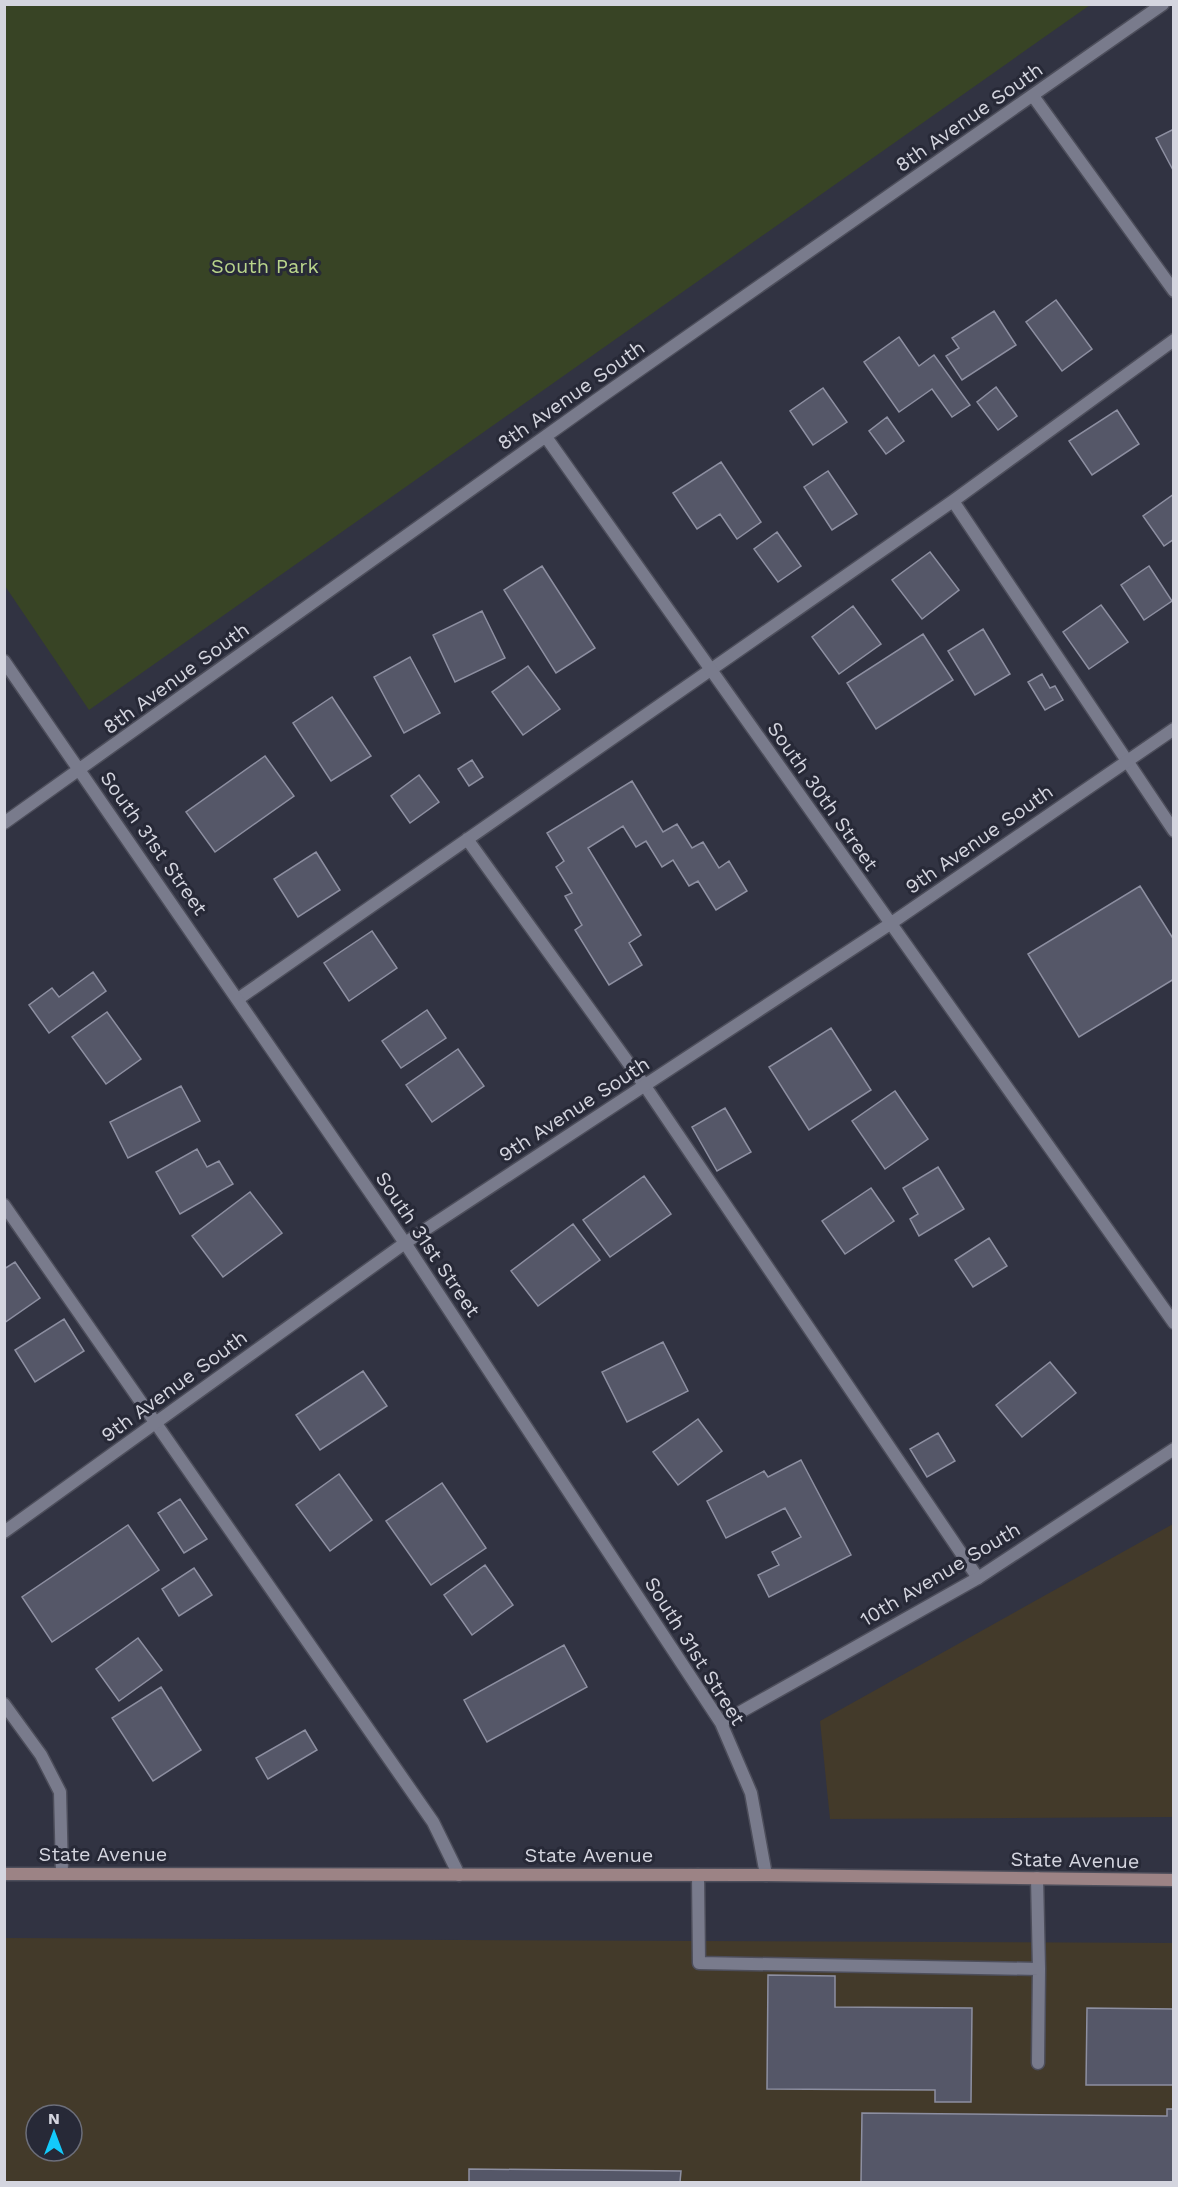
<svg xmlns="http://www.w3.org/2000/svg" width="1178" height="2187" viewBox="0 0 1178 2187" font-family="'Work Sans',sans-serif">
  <rect width="100%" height="100%" fill="#313342"/>
  <path fill="#433a2a" fill-rule="evenodd" d="M1173 1524V1817L830 1819 820 1721Z
    M4 1938 1173 1943V2182H5ZM36 2115H72V2151H36Z"/>
  <path fill="#384425" d="M4 5 5 4 1090 5 89 710 5 586Z"/>
  <path fill="#555768" stroke="#8d8fa1" stroke-width="1.5" d="M1174 129V172L1156 138Z
    M1056 300 1092 349 1062 371 1026 322Z
    M994 311 1016 345 962 380 946 356 959 348 952 338Z
    M899 337 919 366 934 355 970 405 952 417 932 389 899 412 864 362Z
    M996 387 1017 416 998 430 977 402Z
    M823 388 847 422 813 445 790 411Z
    M1117 410 1139 444 1092 475 1069 441Z
    M887 417 904 441 886 454 869 431Z
    M721 462 761 522 737 539 720 514 697 529 673 493Z
    M828 471 857 514 832 530 804 487Z
    M1174 494V539L1164 546 1143 516Z
    M777 532 801 566 778 582 754 549Z
    M930 552 959 590 922 619 892 580Z
    M542 566 595 648 556 673 504 590Z
    M1149 566 1172 601 1144 620 1121 585Z
    M1101 605 1128 642 1089 669 1063 632Z
    M853 606 881 644 839 674 812 637Z
    M482 611 505 658 455 682 433 635Z
    M983 629 1010 674 975 695 948 651Z
    M923 634 953 680 876 729 847 683Z
    M410 657 440 713 404 733 374 677Z
    M528 666 560 709 523 735 492 692Z
    M1042 674 1050 688 1055 686 1063 700 1045 710 1028 682Z
    M332 697 371 756 331 781 293 723Z
    M265 756 294 796 215 852 186 812Z
    M472 760 483 777 469 786 458 769Z
    M419 775 439 802 410 823 391 796Z
    M632 781 663 832 677 824 692 848 703 842 719 868 729 861 747 891 716 910 698 881 689 886 673 860 662 867 646 841 636 847 623 826 588 848 641 935 629 943 642 965 609 985 575 930 582 925 565 896 572 893 556 867 564 861 547 833Z
    M316 852 340 890 298 917 274 879Z
    M1140 886 1174 940V979L1079 1037 1028 954Z
    M372 931 397 968 349 1001 324 963Z
    M93 972 106 991 49 1033 29 1005 52 988 59 997Z
    M427 1010 446 1038 401 1068 382 1041Z
    M107 1012 141 1059 106 1084 72 1037Z
    M831 1028 871 1090 809 1130 769 1067Z
    M458 1049 484 1086 432 1122 406 1085Z
    M181 1086 200 1121 128 1158 110 1122Z
    M895 1091 928 1139 885 1169 852 1121Z
    M725 1108 751 1152 717 1171 692 1127Z
    M197 1149 207 1167 219 1161 233 1184 180 1214 156 1172Z
    M938 1167 964 1209 919 1236 910 1219 918 1214 903 1188Z
    M644 1176 671 1214 610 1257 583 1220Z
    M871 1188 894 1221 845 1254 822 1221Z
    M250 1192 282 1233 223 1277 192 1236Z
    M573 1224 600 1260 538 1306 511 1271Z
    M989 1238 1007 1266 973 1287 955 1260Z
    M15 1262 40 1298 4 1323V1269Z
    M64 1319 84 1351 35 1382 15 1350Z
    M663 1342 688 1391 627 1422 602 1372Z
    M1050 1362 1076 1393 1022 1437 996 1405Z
    M363 1371 387 1406 320 1450 296 1415Z
    M698 1419 722 1451 678 1485 653 1452Z
    M938 1433 955 1461 927 1477 910 1449Z
    M801 1460 851 1555 769 1597 758 1575 779 1565 772 1552 801 1537 785 1508 726 1538 707 1501 764 1471 768 1477Z
    M339 1474 372 1520 330 1551 296 1505Z
    M442 1483 486 1548 431 1585 386 1521Z
    M180 1499 207 1539 184 1553 158 1513Z
    M128 1525 159 1570 52 1642 22 1597Z
    M485 1565 513 1605 472 1635 444 1595Z
    M194 1568 212 1595 179 1616 162 1589Z
    M138 1638 162 1670 119 1701 96 1669Z
    M564 1645 587 1687 487 1742 464 1700Z
    M161 1687 201 1750 153 1781 112 1718Z
    M305 1730 317 1750 268 1779 256 1758Z
    M768 1975 835 1976V2007L972 2008 971 2102H935V2090L767 2089Z
    M1087 2008 1174 2009V2085H1086Z
    M1167 2109H1174V2182H861L862 2113 1167 2116Z
    M469 2169 681 2171 680 2182H469Z"/>
  <g fill="none" stroke-linecap="round" stroke-linejoin="round">
    <defs>
      <path id="lane" d="M953 501 1174 831
        M467 839 645 1086 978 1578
        M238 999 953 501 1174 340
        M4 1205 433 1822 459 1875
        M698 1875 699 1963 1039 1969 1037 1878
        M1038 2063 1039 1969"/>
      <path id="street" d="M1033 96 1174 291
        M546 437 1174 1323
        M4 661 405 1243 721 1723 751 1793 766 1875
        M4 823 595 401 1163 4
        M4 1532 405 1243 890 924 1174 729
        M4 1704 41 1755 60 1792 62 1873
        M721 1723 978 1578 1174 1449"/>
      <path id="secondary" d="M4 1874 766 1875 1174 1880"/>
    </defs>
    <use href="#lane" stroke="#4d4e5b" stroke-width="15"/>
    <use href="#street" stroke="#4d4e5b" stroke-width="15"/>
    <use href="#secondary" stroke="#4d4e5b" stroke-width="15"/>
    <use href="#lane" stroke="#797b8c" stroke-width="12"/>
    <use href="#street" stroke="#797b8c" stroke-width="12"/>
    <use href="#secondary" stroke="#9c8385" stroke-width="12"/>
  </g>
  <g text-anchor="middle" stroke-width="6" stroke-linejoin="round" paint-order="stroke">
    <g font-size="20" fill="#d4d5df" stroke="#272937">
      <text transform="translate(969 117) rotate(-35)" y="7">8th Avenue South</text>
      <text transform="translate(571 395) rotate(-35)" y="7">8th Avenue South</text>
      <text transform="translate(176 678) rotate(-36)" y="7">8th Avenue South</text>
      <text transform="translate(823 796) rotate(55)" y="7">South 30th Street</text>
      <text transform="translate(979 839) rotate(-35)" y="7">9th Avenue South</text>
      <text transform="translate(154 843) rotate(55)" y="7">South 31st Street</text>
      <text transform="translate(574 1109) rotate(-33)" y="7">9th Avenue South</text>
      <text transform="translate(428 1244) rotate(56)" y="7">South 31st Street</text>
      <text transform="translate(174 1386) rotate(-36)" y="7">9th Avenue South</text>
      <text transform="translate(940 1574) rotate(-31)" y="7">10th Avenue South</text>
      <text transform="translate(695 1651) rotate(58)" y="7">South 31st Street</text>
      <text x="103" y="1861">State Avenue</text>
      <text x="589" y="1862">State Avenue</text>
      <text transform="translate(1075 1860) rotate(1)" y="7">State Avenue</text>
    </g>
    <g font-size="20" fill="#b9d58b" stroke="#272937">
      <text x="265" y="273">South Park</text>
    </g>
  </g>
  <rect width="1178" height="2187" fill="none" stroke="#d4d5df" stroke-width="12"/>
  <g transform="translate(54 2133)"><circle r="28" fill="#272937" stroke="#6c6e7a" stroke-width="1.5"/>
  <path d="M0-4.5L10 22L0 15L-10 22Z" fill="#13cafb"/>
  <text y="-9" font-size="16" font-weight="bold" text-anchor="middle" fill="#d4d5df">N</text>
  </g>
</svg>
